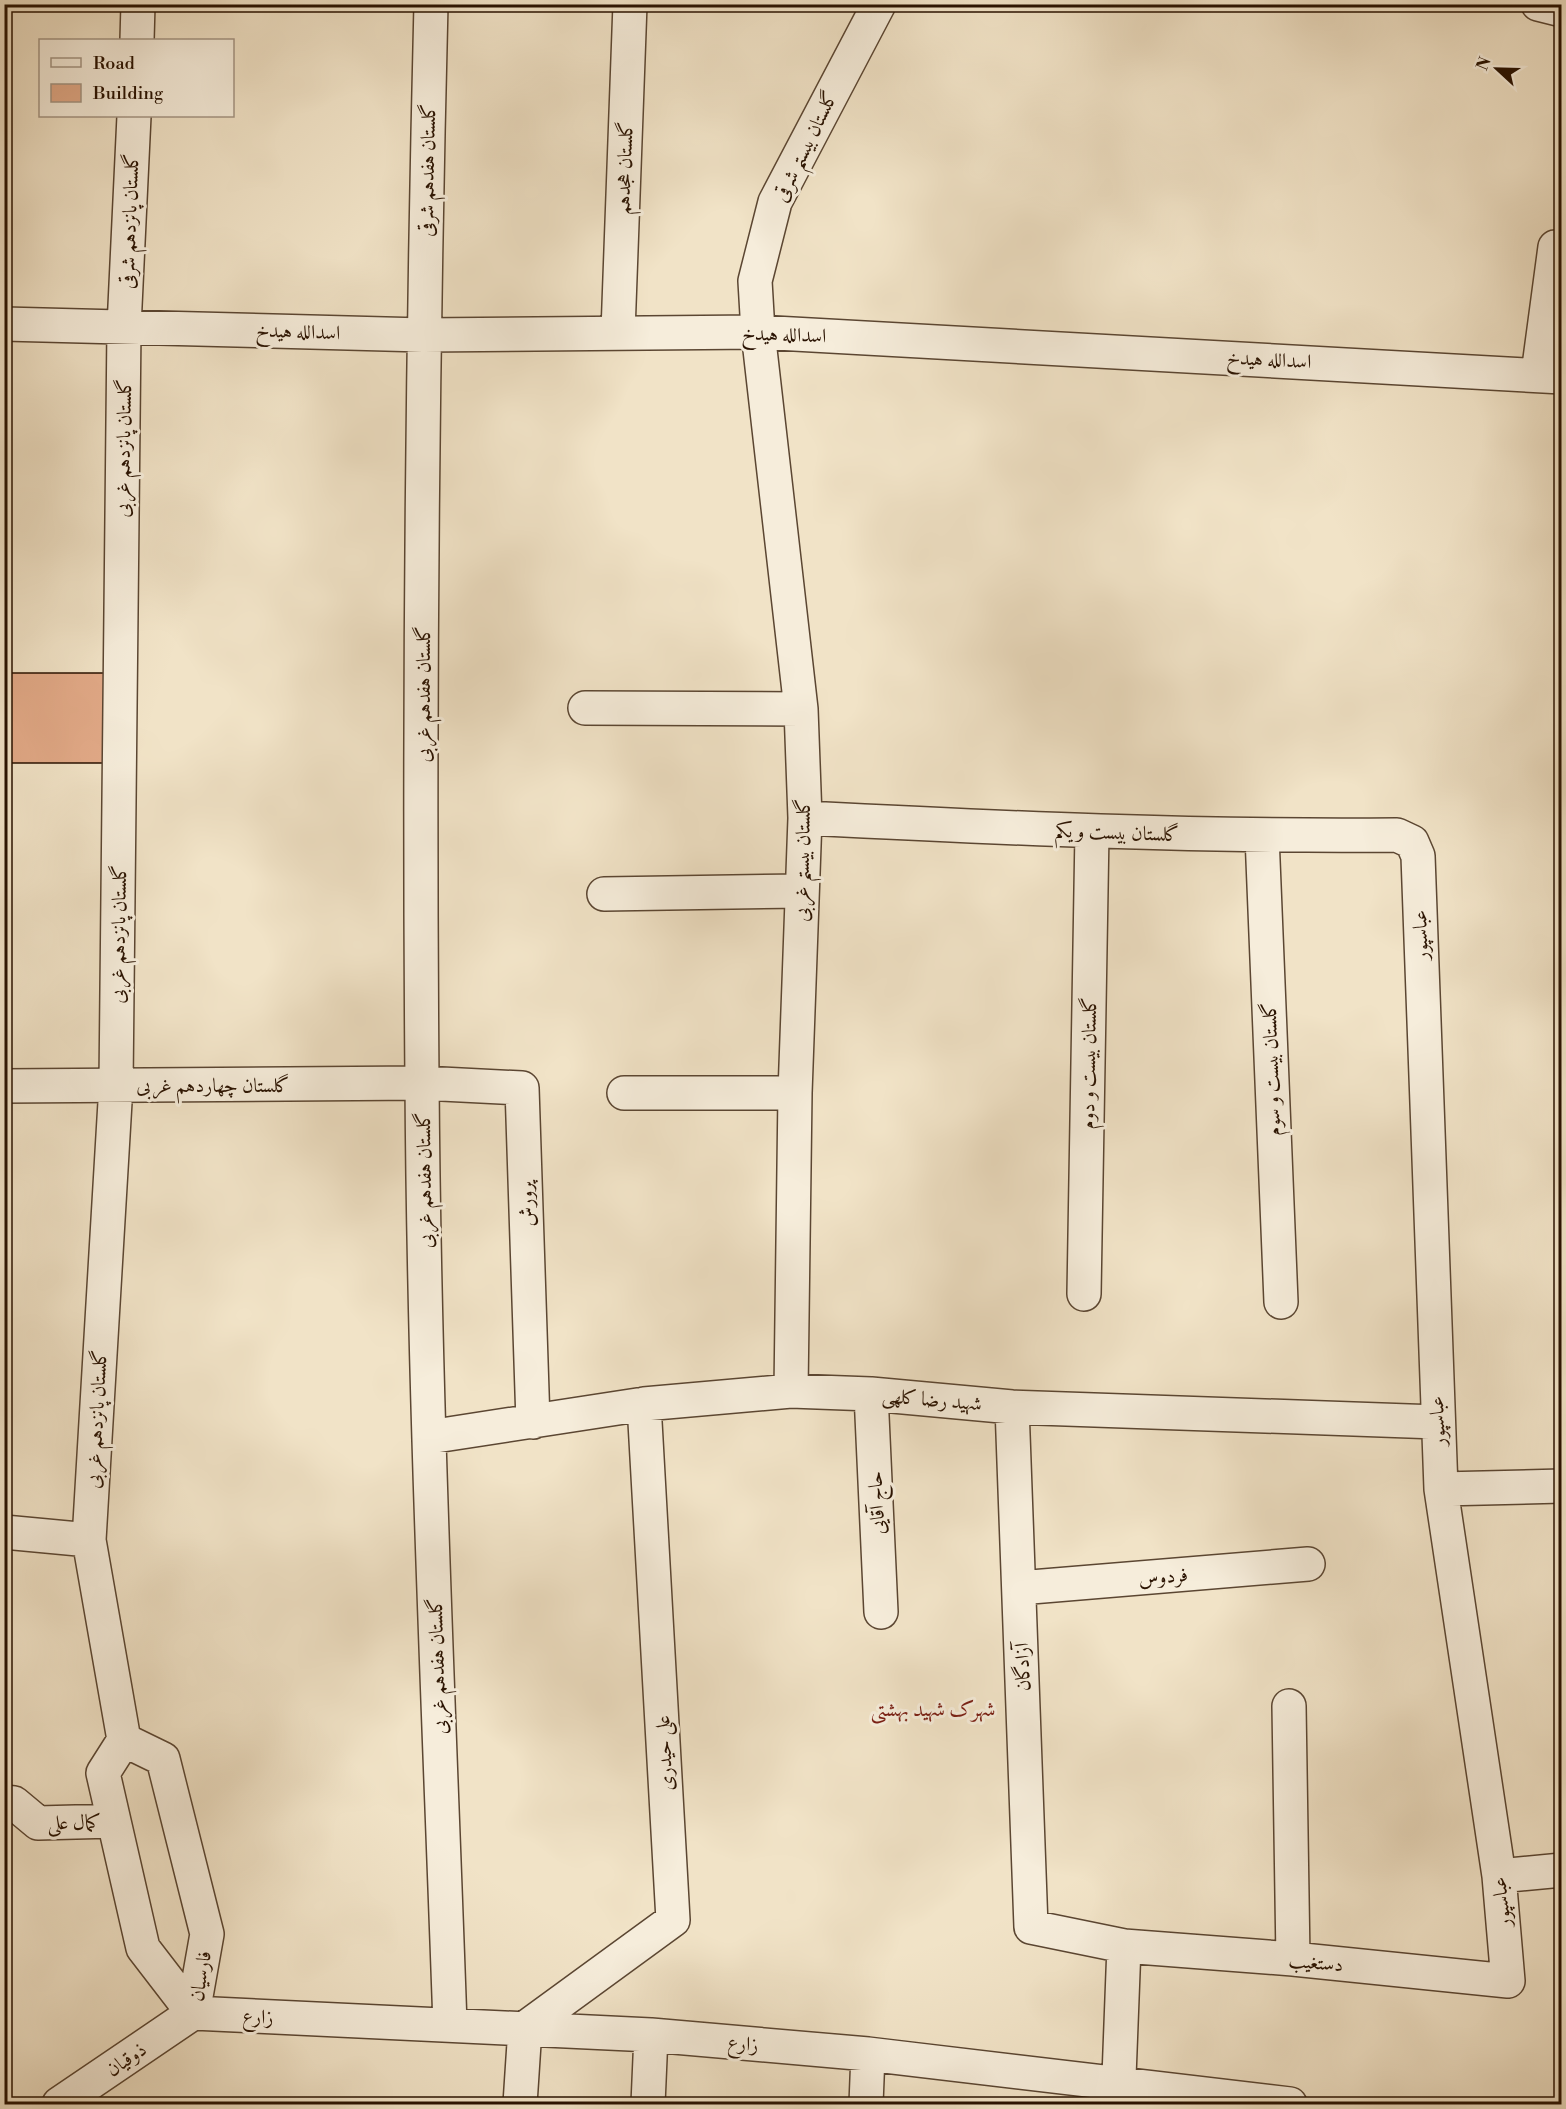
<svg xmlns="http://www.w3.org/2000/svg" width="1566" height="2109" viewBox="0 0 1566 2109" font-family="'Libre Bodoni',Amiri,serif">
  <rect width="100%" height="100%" fill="#f1e3c7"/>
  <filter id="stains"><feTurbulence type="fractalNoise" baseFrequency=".00333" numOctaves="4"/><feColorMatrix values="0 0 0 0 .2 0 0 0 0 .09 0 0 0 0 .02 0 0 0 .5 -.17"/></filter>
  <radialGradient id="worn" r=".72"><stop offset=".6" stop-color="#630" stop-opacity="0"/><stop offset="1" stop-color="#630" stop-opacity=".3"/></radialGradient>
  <path fill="#e2aa88" stroke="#291201" stroke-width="1.5" d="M4 673H105L104 763H4Z"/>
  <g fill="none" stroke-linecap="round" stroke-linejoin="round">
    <defs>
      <path id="minor" d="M431 4C422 363 419 722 422 1081 424 1395 439 1710 450 2025
        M1538 4 1562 10
        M137 40 138 4
        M4 324 423 335 758 332 1562 377
        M618 332 630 4
        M1538 374 1555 247
        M585 708 801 709
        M805 818C1002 828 1199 837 1397 835L1412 842 1418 856 1441 1489 1499 1876 1508 1981 1293 1959 1124 1946 1031 1927 1012 1407
        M1262 836 1281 1302
        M604 894 802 891
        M4 1086 422 1083 522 1088 533 1422
        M624 1093H795
        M1084 1294 1092 832
        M791 1391 795 1093 805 818 801 709 758 332 755 281 775 202 879 4
        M871 1394 881 1612
        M429 1437 644 1404 791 1391 871 1394 1012 1407 1437 1422
        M1441 1489 1562 1486
        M4 1532 89 1540 124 1740 103 1773 143 1948 193 2013
        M89 1540 116 1085 124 327 134 116
        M1019 1588 1308 1564
        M1289 1706 1293 1959
        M124 1740 163 1759 207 1934 193 2013
        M4 1802 14 1803 38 1823 114 1821
        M1499 1876 1562 1870
        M193 2013 651 2035 868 2054 1290 2104
        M1118 2103 1124 1946
        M59 2104 193 2013
        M520 2104 525 2028 673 1920 644 1404
        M648 2104 651 2035
        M866 2104 868 2054"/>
    </defs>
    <use href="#minor" stroke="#5b4632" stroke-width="36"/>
    <use href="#minor" stroke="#f6eddb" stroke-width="33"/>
  </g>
  <g text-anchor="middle" stroke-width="6" stroke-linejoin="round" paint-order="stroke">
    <g font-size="20" fill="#291201" stroke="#f6eddb">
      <text transform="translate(805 146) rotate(-64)" y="7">گلستان بیستم شرقی</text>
      <text transform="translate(624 168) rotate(-88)" y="7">گلستان هجدهم</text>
      <text transform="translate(427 170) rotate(-89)" y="7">گلستان هفدهم شرقی</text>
      <text transform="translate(129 221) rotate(-88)" y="7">گلستان پانزدهم شرقی</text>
      <text transform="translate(298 331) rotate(2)" y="7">اسدالله هیدخ</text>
      <text transform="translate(784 334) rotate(2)" y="7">اسدالله هیدخ</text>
      <text transform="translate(1269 359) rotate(3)" y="7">اسدالله هیدخ</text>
      <text transform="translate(123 448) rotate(-89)" y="7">گلستان پانزدهم غربی</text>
      <text transform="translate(423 694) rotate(-90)" y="7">گلستان هفدهم غربی</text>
      <text transform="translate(1117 832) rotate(2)" y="7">گلستان بیست و یکم</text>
      <text transform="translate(802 860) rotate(-89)" y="7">گلستان بیستم غربی</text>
      <text transform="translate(118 934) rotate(-89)" y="7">گلستان پانزدهم غربی</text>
      <text transform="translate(1420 935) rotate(-92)" y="7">عباسپور</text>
      <text transform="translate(1088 1063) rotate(-89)" y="7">گلستان بیست و دوم</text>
      <text transform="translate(1271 1069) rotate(-92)" y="7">گلستان بیست و سوم</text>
      <text x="213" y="1092">گلستان چهاردهم غربی</text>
      <text transform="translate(424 1180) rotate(-91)" y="7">گلستان هفدهم غربی</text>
      <text transform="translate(526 1204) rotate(-92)" y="7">پرورش</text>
      <text transform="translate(932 1399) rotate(5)" y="7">شهید رضا کلهی</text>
      <text transform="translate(96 1419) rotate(-87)" y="7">گلستان پانزدهم غربی</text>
      <text transform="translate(1437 1421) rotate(-93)" y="7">عباسپور</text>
      <text transform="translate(876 1503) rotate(-93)" y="7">حاج آقایی</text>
      <text transform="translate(1163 1576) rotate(-5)" y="7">فردوس</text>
      <text transform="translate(437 1666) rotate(-92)" y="7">گلستان هفدهم غربی</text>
      <text transform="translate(1022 1667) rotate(-92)" y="7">آزادگان</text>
      <text transform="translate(664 1753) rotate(-93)" y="7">علی حیدری</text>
      <text transform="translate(74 1822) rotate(-1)" y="7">کمال علی</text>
      <text transform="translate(1501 1902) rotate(-96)" y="7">عباسپور</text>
      <text transform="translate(1316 1962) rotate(5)" y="7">دستغیب</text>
      <text transform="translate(200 1976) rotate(-80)" y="7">فارسیان</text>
      <text transform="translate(258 2016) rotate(3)" y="7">زارع</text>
      <text transform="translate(743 2043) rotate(5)" y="7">زارع</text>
      <text transform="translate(126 2059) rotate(-34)" y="7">ذوقیان</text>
    </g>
    <g font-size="21" fill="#7a1f14" stroke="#f6eddb">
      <text x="933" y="1716">شهرک شهید بهشتی</text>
    </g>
  </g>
  <rect width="1566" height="2109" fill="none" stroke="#f1e3c7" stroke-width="24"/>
  <rect x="6" y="6" width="1554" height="2097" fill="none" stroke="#291201" stroke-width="3"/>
  <rect x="12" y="12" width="1542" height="2085" fill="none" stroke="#291201" stroke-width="1.5"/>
  <rect x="39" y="39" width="195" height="78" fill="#f6eddb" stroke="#a49584" stroke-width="1.5"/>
  <rect x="51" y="58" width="30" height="9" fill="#f6eddb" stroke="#a49584" stroke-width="1.5"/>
  <text x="93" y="69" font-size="18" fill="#291201">Road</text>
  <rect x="51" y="84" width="30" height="18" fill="#e2aa88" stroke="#a49584" stroke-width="1.5"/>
  <text x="93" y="99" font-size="18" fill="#291201">Building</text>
  <g transform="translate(1497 69) rotate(292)" stroke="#f6eddb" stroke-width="4.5" paint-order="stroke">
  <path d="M0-4.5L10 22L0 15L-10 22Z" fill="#291201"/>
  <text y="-9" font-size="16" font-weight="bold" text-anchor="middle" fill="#291201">N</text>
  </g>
  <rect width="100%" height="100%" filter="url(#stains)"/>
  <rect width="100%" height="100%" fill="url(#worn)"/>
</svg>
